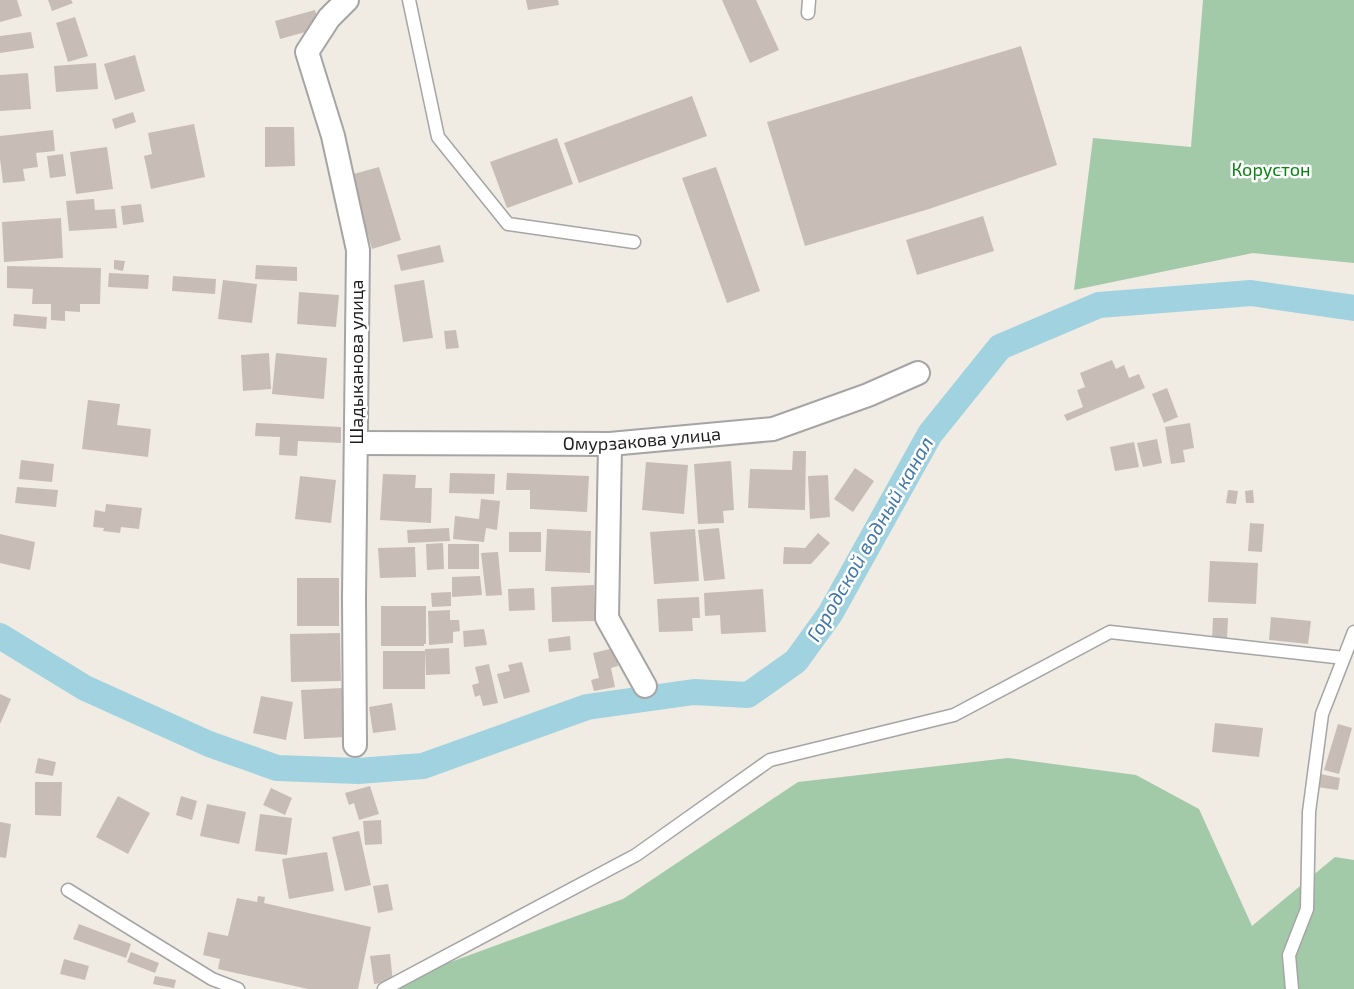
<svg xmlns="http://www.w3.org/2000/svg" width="1354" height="989" viewBox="0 0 1354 989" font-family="'Exo 2',sans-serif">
  <rect width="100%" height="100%" fill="#f0ebe3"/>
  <path fill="#a3caa8" d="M1203 0H1354V263L1253 253 1074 290 1093 138 1191 147Z
    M1008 758 1136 775 1199 809 1252 926 1335 857 1354 860V989H377L623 899 798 782Z"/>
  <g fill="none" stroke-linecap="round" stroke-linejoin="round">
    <path stroke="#a0d2e0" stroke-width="26" d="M0 636 85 688 209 744 277 768 358 771 423 766 587 707 694 692 748 695 796 661 830 614 930 434 1000 347 1099 305 1251 293 1354 308"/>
  </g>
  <path fill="#c8bdb6" d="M0 0H17L22 16 0 22Z
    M48 0H71L73 3 52 11Z
    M526 0H558L559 5 528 10Z
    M722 0H756L779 50 750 63Z
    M315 10 320 28 280 39 275 21Z
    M75 17 88 56 68 62 56 23Z
    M31 32 34 48 0 53V36Z
    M1021 46 1057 165 929 209 805 246 767 122Z
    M135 55 145 91 115 100 104 64Z
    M96 63 98 89 56 92 54 66Z
    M28 73 31 109 0 111V75Z
    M692 96 707 136 579 183 564 143Z
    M133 112 136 122 115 129 112 119Z
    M194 124 205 177 151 189 144 156 152 154 148 133Z
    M265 127H294L295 166 265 167Z
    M53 130 55 151 36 153 38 167 23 169 25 181 3 183 0 159V136Z
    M557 138 573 184 507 208 490 162Z
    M107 147 113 189 76 194 70 152Z
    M63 154 66 176 50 178 47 156Z
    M379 167 401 240 372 249 350 175Z
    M716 167 760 291 727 303 682 178Z
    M94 199 95 210 115 209 117 228 69 231 66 201Z
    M141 204 144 222 123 225 121 206Z
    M983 216 994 251 917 275 906 240Z
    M61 218 63 258 4 262 2 222Z
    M440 245 444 262 401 271 397 255Z
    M114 260 125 261 123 271 114 269Z
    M256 265 297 267V281L255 279Z
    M7 266 101 268 100 304H80V312L65 311V321L51 320V304H32L33 289 7 288Z
    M109 273 149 275 148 289 108 287Z
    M173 276 216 279 215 294 172 291Z
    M223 280 257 284 252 323 218 319Z
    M424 280 433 338 403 342 394 285Z
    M299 292 339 295 336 327 297 324Z
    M14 314 47 317 46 329 13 326Z
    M456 330 459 348 446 349 444 331Z
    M269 353 271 389 243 391 241 355Z
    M276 353 327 358 324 399 272 394Z
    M1112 360 1116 369 1124 365 1129 378 1139 374 1145 388 1067 421 1064 415 1083 407 1077 390 1085 387 1080 373Z
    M1167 388 1178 417 1164 423 1152 394Z
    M88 400 120 404 117 425 151 429 148 457 82 449Z
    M256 423 341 427V443L298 441 297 456 279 455 280 437 255 436Z
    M1190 423 1194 448 1183 450 1185 462 1171 464 1165 427Z
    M1157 439 1162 463 1143 467 1137 443Z
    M1134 442 1139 467 1115 471 1110 447Z
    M793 451H806L805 510 748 508 750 469 792 470Z
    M21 460 54 464 52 482 19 479Z
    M731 461 734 510 723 511 724 523 698 524 694 464Z
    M646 462 688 465 684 514 642 510Z
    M855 468 874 481 853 512 834 499Z
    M450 473 495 474 494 494 449 493Z
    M507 473 589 476 587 512 530 509V490H506Z
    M383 474 416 475 415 488H432L431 523 380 520Z
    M828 475 830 517 810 519 808 476Z
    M300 476 336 480 331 523 295 519Z
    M17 487 58 490 56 507 15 503Z
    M1228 490 1238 491 1236 504 1226 503Z
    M1253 490 1254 503H1246L1245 491Z
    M481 499 500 501 497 530 486 528 484 542 453 539 455 516 479 519Z
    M106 504 142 508 139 529 121 527 120 533 103 531 104 528 93 527 95 510 105 512Z
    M1250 523 1264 524 1262 552 1248 551Z
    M449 528 450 541 408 543 407 530Z
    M719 528 725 579 704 581 698 530Z
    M547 529 591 531 590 573 545 571Z
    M695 529 699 581 654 584 650 532Z
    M509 532H541V552H509Z
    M818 533 830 543 811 564H783L784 547 805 548Z
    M0 534 35 542 30 570 0 563Z
    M443 543 444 569 427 570 426 544Z
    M448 544H479V569H448Z
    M415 547 416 577 380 578 378 548Z
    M498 552 502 595 486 596 481 553Z
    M1210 561 1258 563 1256 604 1208 602Z
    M480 576 482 595 452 597V577Z
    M297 578H339V626H297Z
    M594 585 595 621 552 622 551 587Z
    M534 588 535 610 509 611 508 589Z
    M763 589 766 632 721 634 720 615 705 616 704 593Z
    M451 592V606L432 607 431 593Z
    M699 597 700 618H692L693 631 659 632 657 599Z
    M381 606H426V644H424V646H381Z
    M450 610V620H459L460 631 453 632V643L429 645 428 611Z
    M1271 617 1311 621 1308 644 1269 640Z
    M1213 618H1228L1227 639H1212Z
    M484 629 487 645 464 647 463 631Z
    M340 633 341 681 291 682 290 634Z
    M570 636 571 650 549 652 548 639Z
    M449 648 450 674 426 675 425 649Z
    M614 648 618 666 611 668 615 687 594 691 591 680 599 678 593 653Z
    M383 651H425V689H383Z
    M522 662 530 692 504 699 497 674 510 671 508 665Z
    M489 664 498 703 483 706 480 695 475 697 472 685 479 683 475 667Z
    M343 688 346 737 304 739 301 690Z
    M0 694 11 699 0 724Z
    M261 696 293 702 286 740 253 733Z
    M392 703 396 730 373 733 369 707Z
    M1215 723 1263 728 1259 757 1212 752Z
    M1338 724 1352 728 1339 774 1324 770Z
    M38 758 56 762 53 776 35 773Z
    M1320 774 1340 778 1338 790 1317 787Z
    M35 782H62L61 816 35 815Z
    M370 786 379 814 359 820 354 803 349 805 345 793Z
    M271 788 292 798 285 815 263 805Z
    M118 796 150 813 128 854 96 837Z
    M181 796 197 801 192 820 176 815Z
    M207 804 246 812 239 844 200 836Z
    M260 814 292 818 287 855 255 851Z
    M381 820 382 844 365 845 363 821Z
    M0 822 11 824 6 858 0 857Z
    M359 831 371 885 345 891 332 837Z
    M327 852 334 891 289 899 282 859Z
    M388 884 393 910 378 913 373 886Z
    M258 896 265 897 264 903 371 927 358 989H308L218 969 220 959 203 955 208 932 228 936 237 898 257 902Z
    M79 924 131 944 126 958 73 939Z
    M131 952 159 963 155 973 127 962Z
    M390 954 393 982 374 984 370 956Z
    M64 959 89 966 85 980 60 974Z
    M155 976 176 980 174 988 153 984Z"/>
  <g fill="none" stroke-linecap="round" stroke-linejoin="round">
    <defs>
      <path id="service" d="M409 0 438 137 508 224 634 242
        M808 13 809 0
        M68 890 212 979 238 989
        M384 989 636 855 770 760 954 715 1110 632 1344 658
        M1292 989 1289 955 1307 909 1309 812 1322 714 1354 632"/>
      <g id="minor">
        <path d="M347 0 329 18 307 52 333 136 358 250 354 598 355 745"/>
        <path id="s1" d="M356 443 610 444 773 429 868 395 918 373"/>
        <path d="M610 444 607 618 645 686"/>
      </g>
    </defs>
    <use href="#service" stroke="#a5a5a5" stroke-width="15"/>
    <use href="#minor" stroke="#a5a5a5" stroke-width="26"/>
    <use href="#service" stroke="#fff" stroke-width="12"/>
    <use href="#minor" stroke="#fff" stroke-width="22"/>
  </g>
  <g text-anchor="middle" stroke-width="5" stroke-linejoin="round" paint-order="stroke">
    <g font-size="18" fill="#05830f" stroke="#fff">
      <text x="1271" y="176">Корустон</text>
    </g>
    <g font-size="18" fill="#1e1e1e" stroke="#fff">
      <text transform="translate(357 362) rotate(-90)" y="6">Шадыканова улица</text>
      <text dy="6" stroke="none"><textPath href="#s1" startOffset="286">Омурзакова улица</textPath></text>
    </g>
    <g font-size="20" font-style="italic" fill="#4177ab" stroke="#fff">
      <text transform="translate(870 539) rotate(-60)" y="7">Городской водный канал</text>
    </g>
  </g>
</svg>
